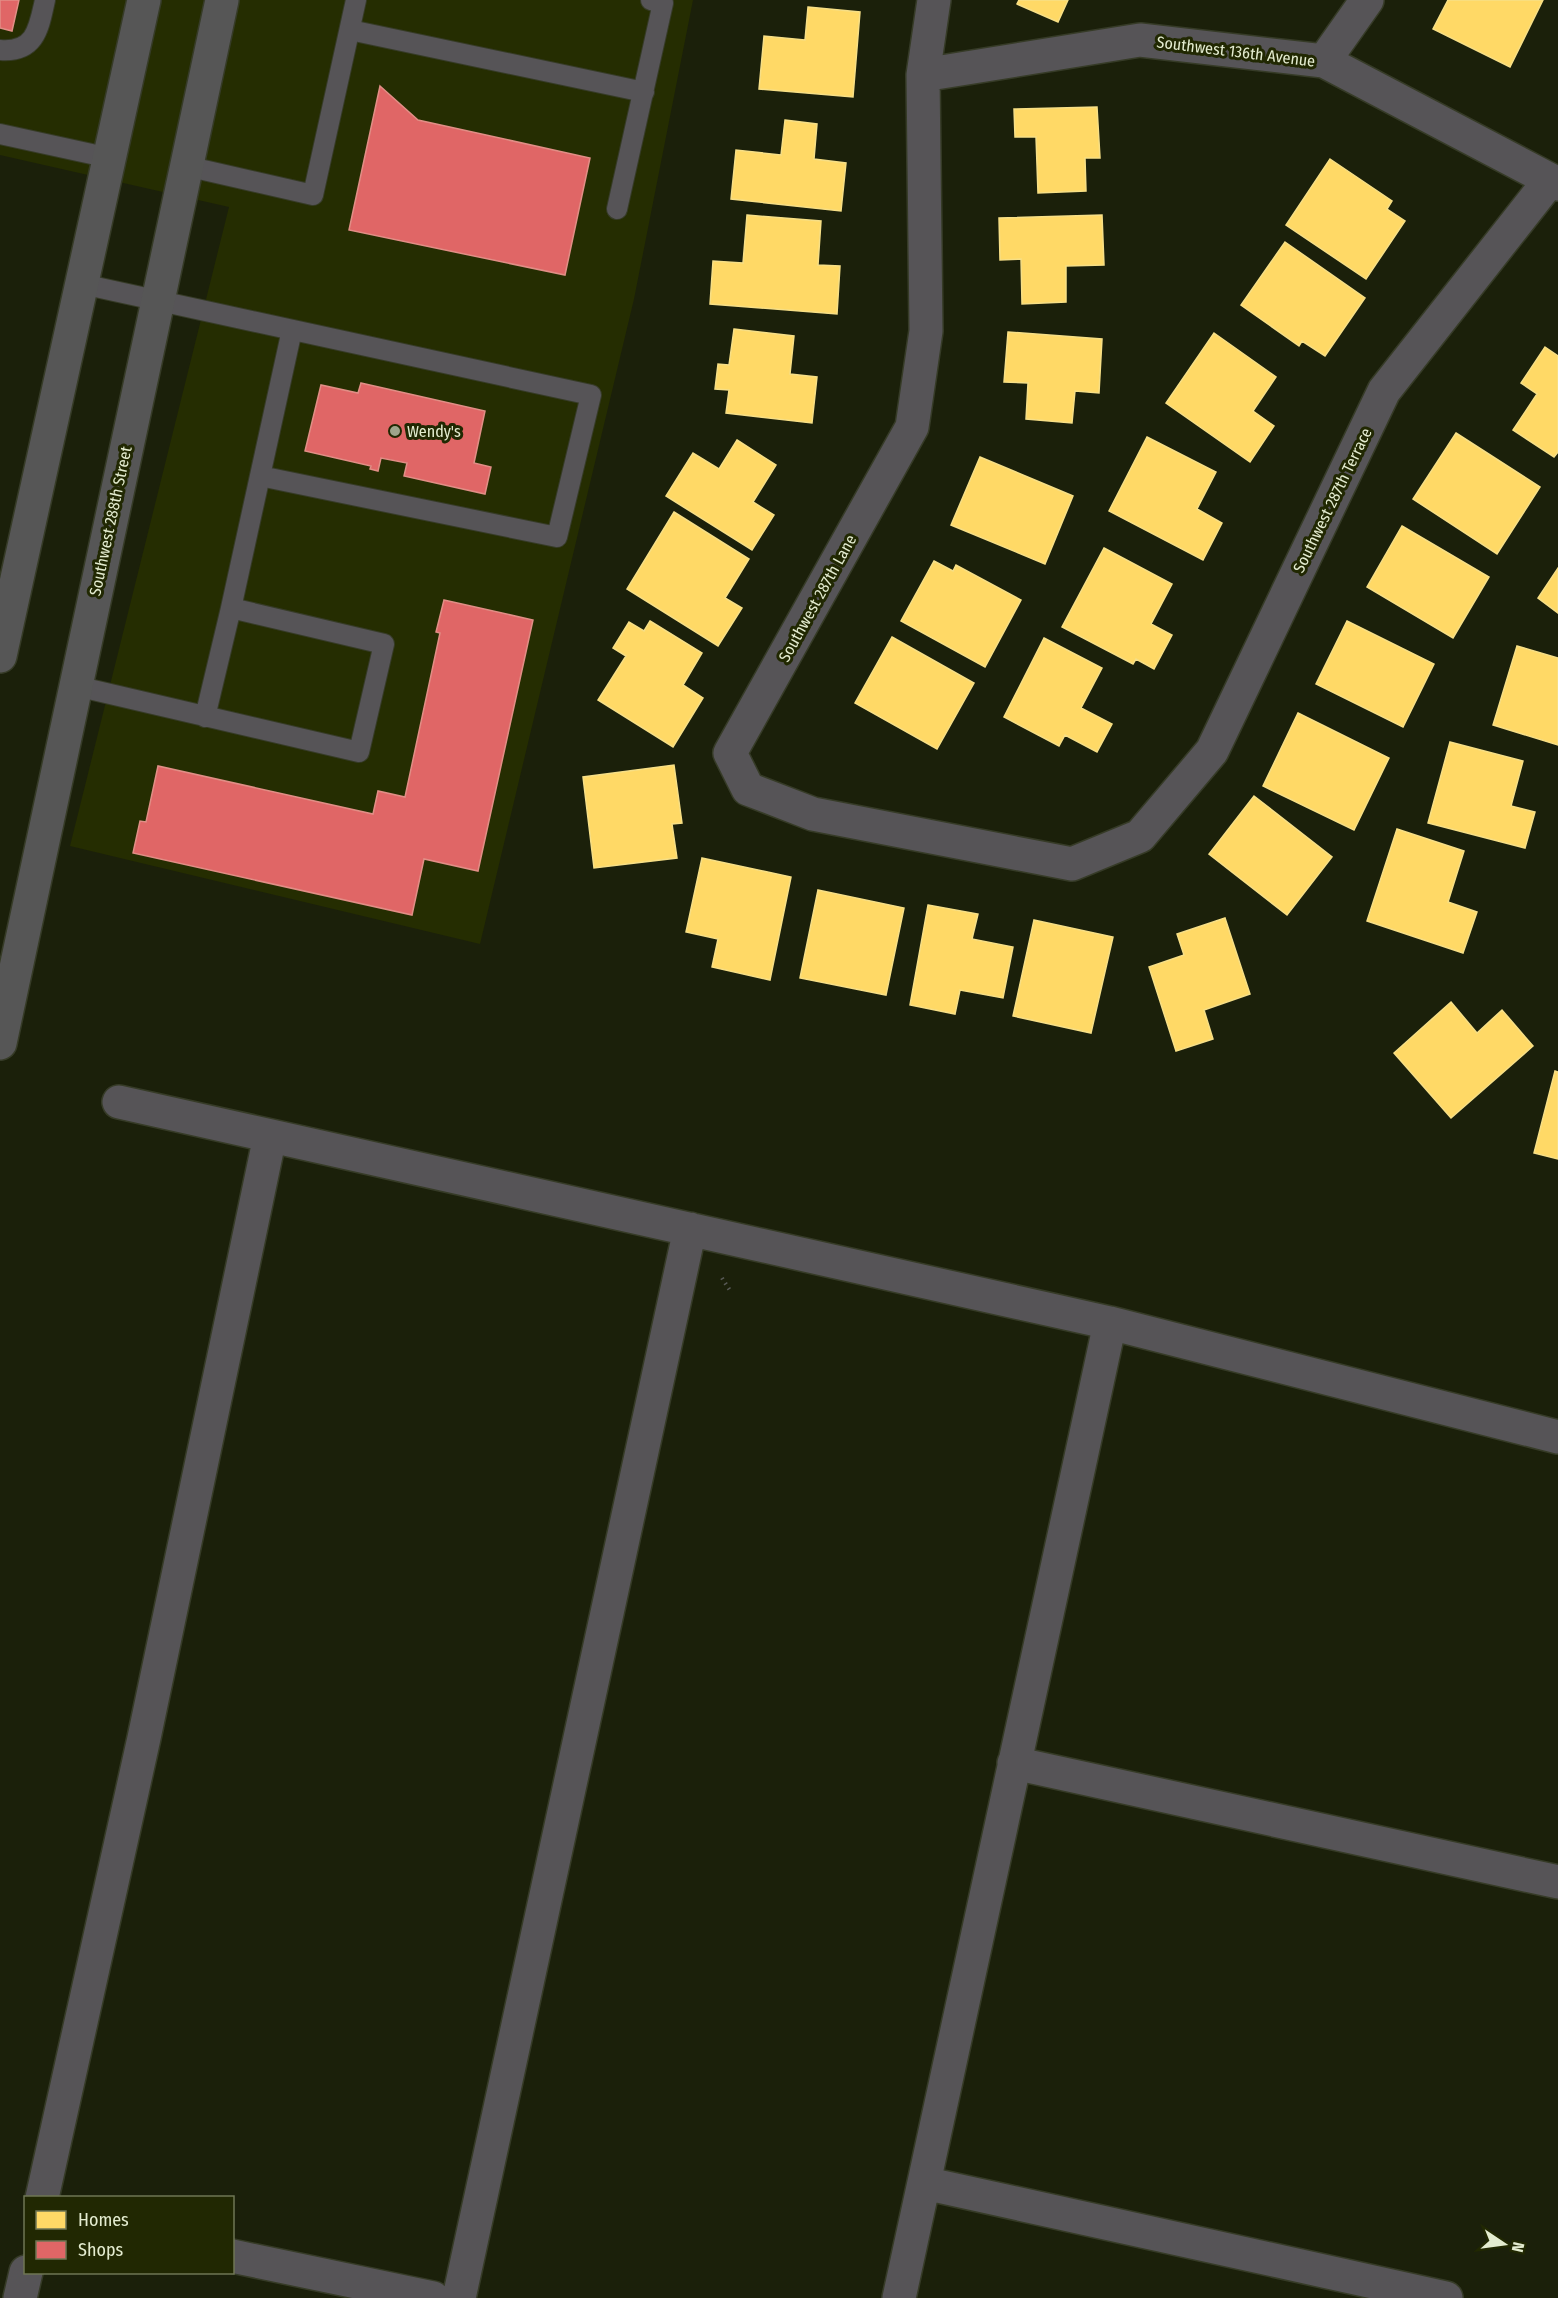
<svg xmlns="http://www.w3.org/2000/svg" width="1558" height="2298" viewBox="0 0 1558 2298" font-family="'Fira Sans Condensed',sans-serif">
  <rect width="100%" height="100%" fill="#1b200a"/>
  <path fill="#252d01" d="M0 0H693L634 299 480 944 70 846 229 207 0 155Z"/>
  <path fill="#ffd966" stroke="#f7df86" stroke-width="1.5" d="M1019 0H1068L1058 22 1017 4Z
    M1448 0H1543L1510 67 1433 29Z
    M808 7 860 12 853 97 759 89 764 36 805 40Z
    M1097 107 1100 158H1085L1086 191 1038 193 1036 137H1015L1014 109Z
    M785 120 817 124 814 159 846 163 841 211 731 199 736 150 781 155Z
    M1330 159 1392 201 1387 209 1405 221 1366 279 1286 225Z
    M747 215 821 221 818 265 840 266 837 314 710 304 713 261 743 263Z
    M1102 215 1104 265 1066 266V302L1022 304 1021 259 1000 260 999 218Z
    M1285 242 1365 298 1325 356 1302 341 1299 346 1241 305Z
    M734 329 794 336 790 374 817 377 812 423 726 413 729 390 715 389 718 364 729 365Z
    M1008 332 1102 339 1099 393 1075 391 1072 423 1026 419 1028 383 1004 382Z
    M1214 333 1276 377 1253 411 1274 426 1250 462 1166 403Z
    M1545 347 1558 356V452L1554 457 1513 430 1537 394 1521 383Z
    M1456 433 1540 487 1497 554 1413 499Z
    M1147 437 1216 472 1197 509 1222 523 1203 560 1109 511Z
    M737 440 776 465 753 502 774 515 752 550 666 496 693 453 719 469Z
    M980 457 1073 496 1045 564 951 525Z
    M674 512 749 559 725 598 742 608 718 646 627 589Z
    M1402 526 1489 577 1453 638 1367 587Z
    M1104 548 1172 584 1151 624 1172 635 1154 669 1136 659 1133 664 1062 627Z
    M934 561 953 571 956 565 1021 600 985 667 901 621Z
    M1558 568V613L1538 598Z
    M650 621 702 653 683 685 703 698 673 747 598 700 626 656 613 648 629 622 644 631Z
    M1347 621 1434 664 1403 727 1316 684Z
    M892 637 974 683 937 749 855 703Z
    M1044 638 1102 668 1081 708 1112 724 1097 752 1065 735 1059 746 1004 717Z
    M1517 646 1558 658V745L1493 725Z
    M1298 713 1389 758 1354 830 1263 786Z
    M1450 742 1523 761 1511 806 1535 812 1525 848 1428 823Z
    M674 765 682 823 672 824 677 858 594 868 583 777Z
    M1254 796 1332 857 1287 915 1209 854Z
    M1397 829 1464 851 1448 902 1477 912 1463 953 1367 921Z
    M702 858 791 877 770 980 712 967 718 939 686 932Z
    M818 890 904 908 886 995 800 978Z
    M928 905 978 914 972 939 1013 947 1003 998 960 990 955 1014 910 1005Z
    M1225 918 1250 994 1204 1010 1213 1039 1176 1051 1149 967 1184 955 1177 934Z
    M1034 920 1113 937 1091 1033 1013 1016Z
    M1451 1002 1477 1033 1502 1010 1533 1046 1451 1118 1394 1053Z
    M1555 1071 1558 1072V1159L1534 1153Z"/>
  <path fill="#e06666" stroke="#e18e86" stroke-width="1.5" d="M0 0H19L12 31 0 28Z
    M380 86 418 120 590 158 565 275 349 230Z
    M361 383 485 411 474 463 491 467 485 494 404 476 407 463 381 458 378 471 370 469 371 466 305 451 321 385 358 393Z
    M444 600 533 620 478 871 424 859 412 915 133 853 140 821 146 822 158 766 373 814 378 791 405 797 440 633 436 632Z"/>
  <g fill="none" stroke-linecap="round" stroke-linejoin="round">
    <defs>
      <path id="service" d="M350 30 644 92
        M0 50C36 53 39 27 45 0
        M0 134 110 158
        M186 166 313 195 356 0
        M617 209 663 3 651 0
        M82 284 591 395 557 537 260 476
        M231 608 292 330
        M76 686 359 752 384 644 231 608 205 717"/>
      <path id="minor" d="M934 0 923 75 926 331 912 427 730 753 748 789 813 814 1072 864 1140 836 1212 751 1384 391 1550 180
        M1324 61 1367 0
        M923 75 1140 40 1324 61 1558 184
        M119 1102 1110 1323 1558 1437
        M1014 1763 1558 1882
        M924 2183 1446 2298
        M42 2198 144 1738 270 1136
        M232 2256 433 2298
        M20 2298 26 2272
        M459 2298 690 1229
        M899 2298 1110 1323"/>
      <path id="secondary" d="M0 656 144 0
        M0 1043 222 0"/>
    </defs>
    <use href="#service" stroke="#363b27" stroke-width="22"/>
    <use href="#minor" stroke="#363b27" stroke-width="36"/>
    <use href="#secondary" stroke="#363b27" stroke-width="36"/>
    <path stroke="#585956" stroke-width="4" stroke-dasharray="1.5 4.5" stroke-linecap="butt" d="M722 1278 731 1292"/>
    <use href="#service" stroke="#565457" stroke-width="20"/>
    <use href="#minor" stroke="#565457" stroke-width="33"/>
    <use href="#secondary" stroke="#565656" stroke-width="33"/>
  </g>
  <circle fill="#9ea58b" stroke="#212802" stroke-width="2" cx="395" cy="431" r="6"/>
  <g text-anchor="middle" stroke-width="6" stroke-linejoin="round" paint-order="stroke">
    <g font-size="16" fill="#e4ecd0" stroke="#212802">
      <text transform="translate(1236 51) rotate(7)" y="6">Southwest 136th Avenue</text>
      <text transform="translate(1332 500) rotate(-64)" y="6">Southwest 287th Terrace</text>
      <text transform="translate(110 521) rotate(-78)" y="6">Southwest 288th Street</text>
      <text transform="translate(817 598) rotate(-61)" y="6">Southwest 287th Lane</text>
    </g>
    <g font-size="16" fill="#e4ecd0" stroke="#212802" text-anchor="start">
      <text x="407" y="437">Wendy's</text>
    </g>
  </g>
  <rect x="24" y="2196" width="210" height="78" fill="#212802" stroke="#6f7654" stroke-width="1.5"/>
  <rect x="36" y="2211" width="30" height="18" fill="#ffd966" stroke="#6f7654" stroke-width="1.5"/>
  <text x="78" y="2226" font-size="18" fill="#e4ecd0">Homes</text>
  <rect x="36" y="2241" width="30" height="18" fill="#e06666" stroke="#6f7654" stroke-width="1.5"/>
  <text x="78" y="2256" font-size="18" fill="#e4ecd0">Shops</text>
  <g transform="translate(1504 2244) rotate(103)" stroke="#212802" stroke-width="4.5" paint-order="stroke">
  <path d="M0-4.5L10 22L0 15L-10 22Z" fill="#e4ecd0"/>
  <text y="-9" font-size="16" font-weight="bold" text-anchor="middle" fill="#e4ecd0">N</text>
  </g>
</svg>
